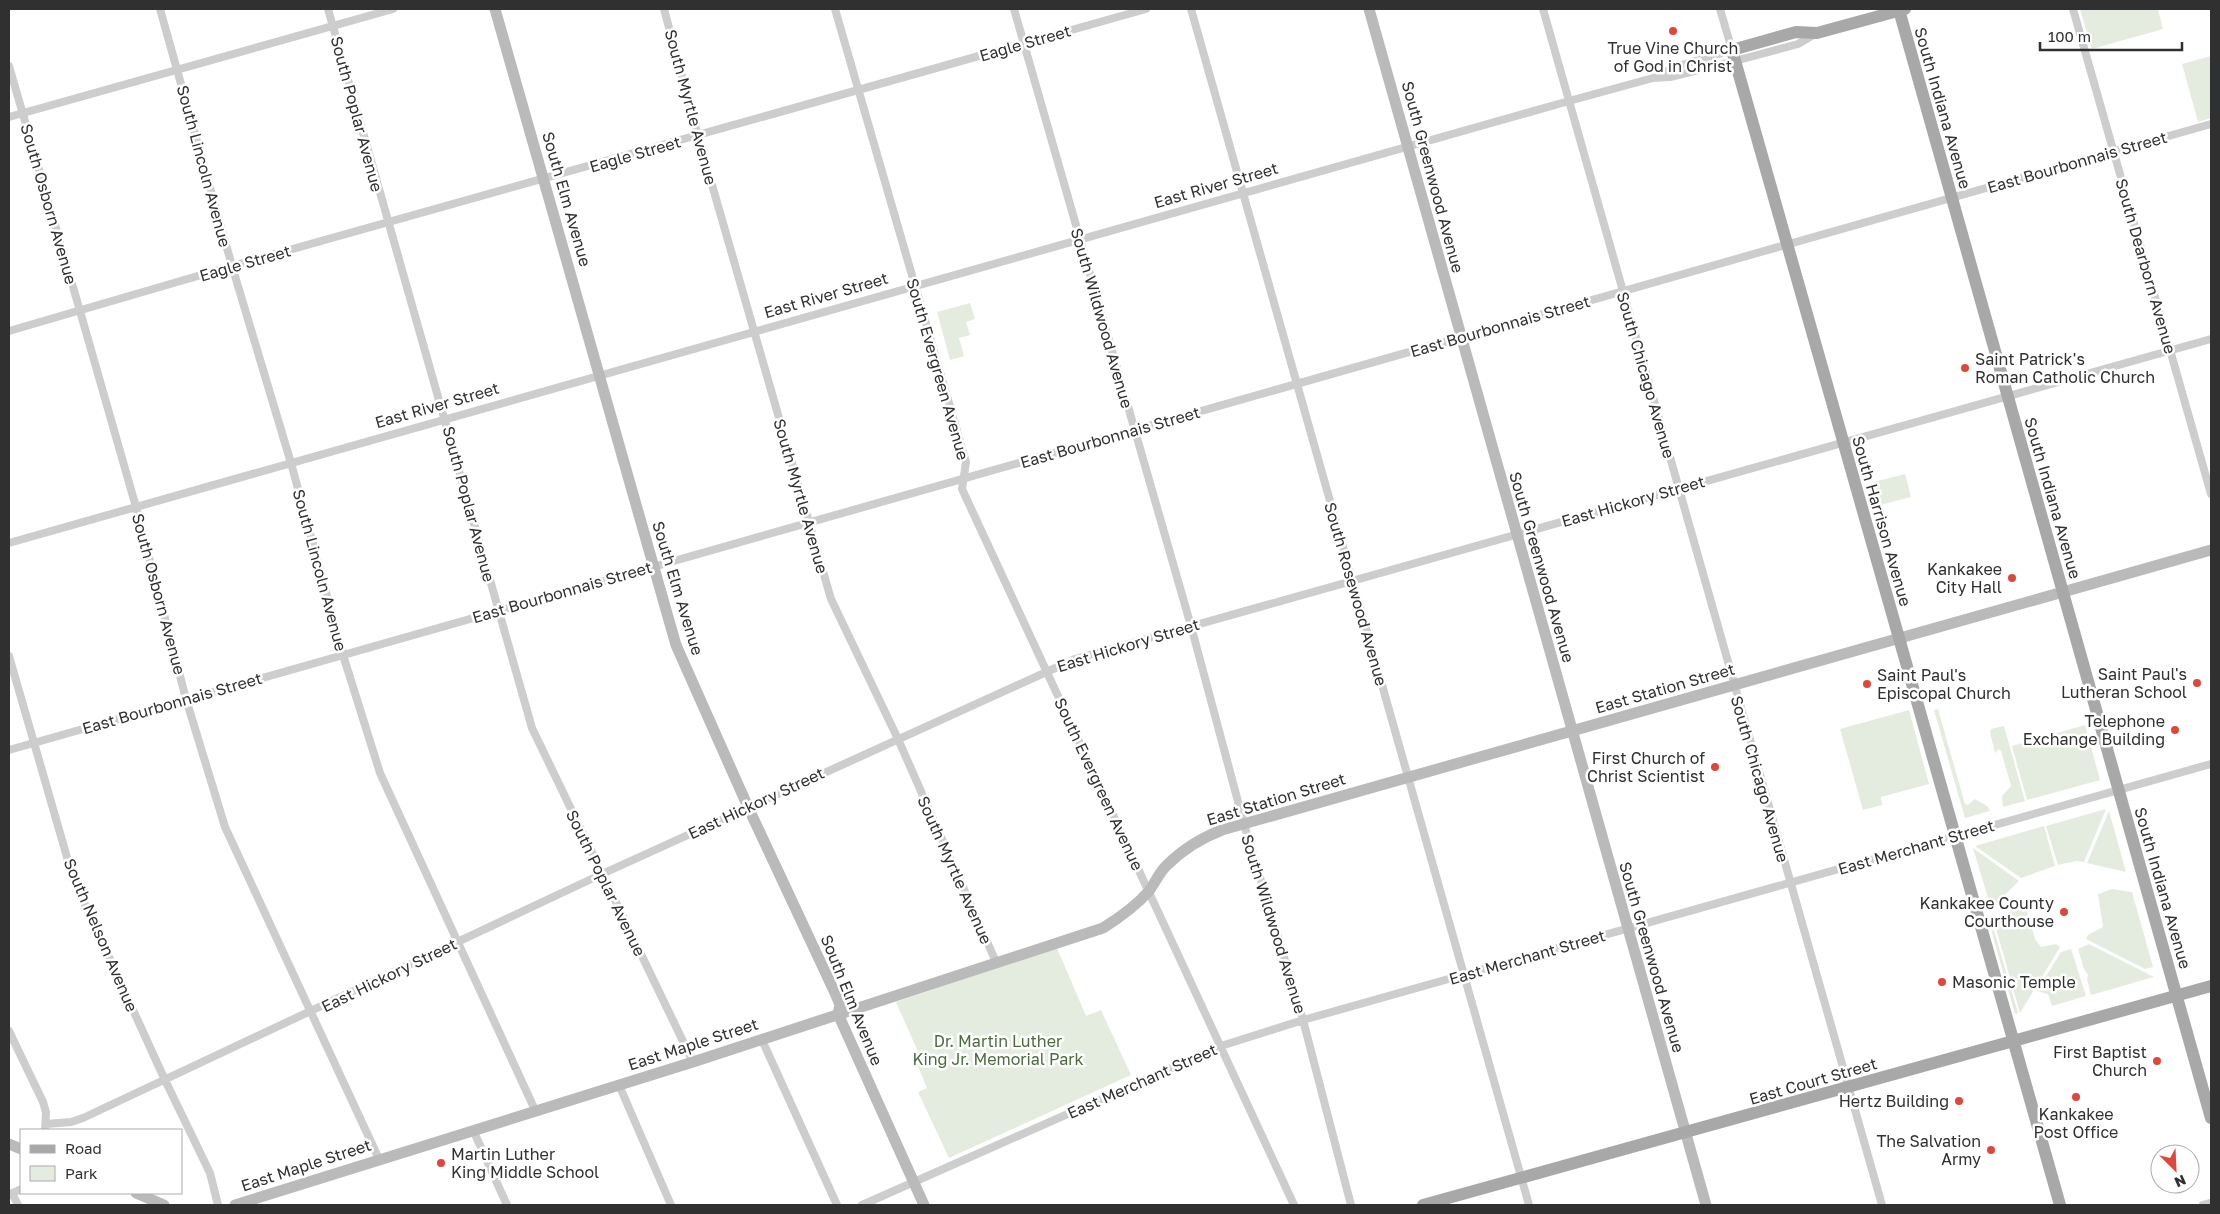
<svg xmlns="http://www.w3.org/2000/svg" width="2220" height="1214" viewBox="0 0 2220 1214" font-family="'Golos Text',sans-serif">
  <rect width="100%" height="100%" fill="#fff"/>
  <path fill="#e4ecdf" d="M2080 9H2158L2163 29 2092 49Z
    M2211 56V118L2198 122 2182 64Z
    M970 303 975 319 966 322 970 335 959 338 964 356 950 360 937 312Z
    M1905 474 1911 497 1880 505 1874 482Z
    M1938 709 1965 804 1968 805 1975 799 1987 806 1990 811 1965 818 1934 710Z
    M1909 710 1929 784 1881 797 1882 805 1863 810 1840 729Z
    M2085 725 2100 780 2027 800 2012 746Z
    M2004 726 2025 801 2003 807 2002 796 2011 786 2001 751 1999 749 1995 753 1990 732 1991 729Z
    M2106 809 2084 862 2076 861 2058 865 2046 826Z
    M2109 811 2126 872 2087 863Z
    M2044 826 2055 866 2021 878 1975 846Z
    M1973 848 2019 881 1991 908Z
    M2112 889 2132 892 2153 967 2145 969 2086 939 2088 935 2103 927 2098 894Z
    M2024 900 2035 939 2041 947 2056 944 2060 947 2020 1013 1995 925Z
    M1993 927 2018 1013 2015 1014 1992 933Z
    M2089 944 2154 977 2091 995 2087 979 2088 975 2084 969 2078 949Z
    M1057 948 1086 1016 1101 1010 1131 1075 949 1158 918 1092 927 1088 914 1057 919 1054 896 1002Z
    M2071 949 2086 996 2052 1006 2048 994 2037 991 2061 952Z"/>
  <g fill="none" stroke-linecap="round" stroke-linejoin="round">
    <path stroke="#cdcdcd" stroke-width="8" d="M160 9 232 266 291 463 343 655 380 773 535 1110
      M328 9 532 728 693 1062
      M664 9 698 136 831 599 898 739 996 962
      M835 9 966 462 962 489 1294 1205
      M1014 9 1191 626 1244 824 1303 1020 1351 1205
      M1191 9 1529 1205
      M1543 9 1882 1205
      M2073 9 2211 494
      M9 66 80 311 136 507 186 699 225 827 379 1159
      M1657 76 1675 67 1732 50 1720 9
      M9 117 393 9
      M9 331 232 266 1146 9
      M9 543 1569 101 1653 78 1670 77 1735 61 1798 44 1815 34
      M9 656 73 878 164 1078 210 1173 218 1205
      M9 750 2211 124
      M9 1031 43 1102 46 1112 45 1130
      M762 1040 837 1205
      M619 1085 671 1205
      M46 1124 71 1122 83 1118 602 874 1075 659 2211 339
      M473 1130 507 1205
      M12 1193 18 1205
      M9 1195 21 1189
      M862 1205 1221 1046 1303 1020 2211 764
      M2203 1205 2211 1203"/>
    <path stroke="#bababa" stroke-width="11" d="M495 9 676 645 748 807 835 993 840 1005 838 1014 924 1205
      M1369 9 1706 1205
      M9 1144 21 1149
      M136 1193 164 1205
      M235 1205 693 1062 1103 928C1119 918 1136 906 1149 891 1155 883 1159 873 1166 866 1182 850 1201 838 1222 830L2211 550"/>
    <path stroke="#a8a8a8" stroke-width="12" d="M1905 9 1817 33 1796 32 1732 50 2060 1205
      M1899 10 2211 1118
      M1423 1205 2211 986"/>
  </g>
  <g fill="#df473a" stroke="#fff" stroke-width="2">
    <circle cx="1673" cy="31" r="5"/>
    <circle cx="1965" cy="368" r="5"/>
    <circle cx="2012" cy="578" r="5"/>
    <circle cx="2197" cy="683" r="5"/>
    <circle cx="1867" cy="684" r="5"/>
    <circle cx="2175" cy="730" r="5"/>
    <circle cx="1715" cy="767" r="5"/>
    <circle cx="2064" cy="912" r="5"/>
    <circle cx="1942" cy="982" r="5"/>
    <circle cx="2157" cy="1061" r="5"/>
    <circle cx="2076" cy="1097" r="5"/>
    <circle cx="1959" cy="1101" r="5"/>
    <circle cx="1991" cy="1150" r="5"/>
    <circle cx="441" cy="1163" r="5"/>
  </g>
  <g text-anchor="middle" stroke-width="5" stroke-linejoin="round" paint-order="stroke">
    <g font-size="16" fill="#303030" stroke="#fff">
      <text transform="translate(1025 43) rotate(-16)" y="6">Eagle Street</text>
      <text transform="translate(691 107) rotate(75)" y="6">South Myrtle Avenue</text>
      <text transform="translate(1943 108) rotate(74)" y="6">South Indiana Avenue</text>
      <text transform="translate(357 114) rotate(75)" y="6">South Poplar Avenue</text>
      <text transform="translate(635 154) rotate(-16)" y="6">Eagle Street</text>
      <text transform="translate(2077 162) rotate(-16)" y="6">East Bourbonnais Street</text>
      <text transform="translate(204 166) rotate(75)" y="6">South Lincoln Avenue</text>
      <text transform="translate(1433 177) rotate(75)" y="6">South Greenwood Avenue</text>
      <text transform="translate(1216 185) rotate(-16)" y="6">East River Street</text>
      <text transform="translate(567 199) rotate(74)" y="6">South Elm Avenue</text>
      <text transform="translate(49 204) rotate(74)" y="6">South Osborn Avenue</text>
      <text transform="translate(245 263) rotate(-16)" y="6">Eagle Street</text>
      <text transform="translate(2146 266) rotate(74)" y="6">South Dearborn Avenue</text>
      <text transform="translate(826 295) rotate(-16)" y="6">East River Street</text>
      <text transform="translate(1102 318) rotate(74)" y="6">South Wildwood Avenue</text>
      <text transform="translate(1500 326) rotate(-16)" y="6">East Bourbonnais Street</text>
      <text transform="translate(938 369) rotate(74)" y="6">South Evergreen Avenue</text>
      <text transform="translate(1646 375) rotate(74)" y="6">South Chicago Avenue</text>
      <text transform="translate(437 405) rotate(-16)" y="6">East River Street</text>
      <text transform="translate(1110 437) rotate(-16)" y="6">East Bourbonnais Street</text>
      <text transform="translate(801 496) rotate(74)" y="6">South Myrtle Avenue</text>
      <text transform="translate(2053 498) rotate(74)" y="6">South Indiana Avenue</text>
      <text transform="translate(1633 501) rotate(-16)" y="6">East Hickory Street</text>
      <text transform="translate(469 504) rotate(75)" y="6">South Poplar Avenue</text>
      <text transform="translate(1882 521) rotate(74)" y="6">South Harrison Avenue</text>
      <text transform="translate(1542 567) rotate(74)" y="6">South Greenwood Avenue</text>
      <text transform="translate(320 570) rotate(75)" y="6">South Lincoln Avenue</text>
      <text transform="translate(678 588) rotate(73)" y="6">South Elm Avenue</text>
      <text transform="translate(562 592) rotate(-16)" y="6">East Bourbonnais Street</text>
      <text transform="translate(159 594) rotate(75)" y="6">South Osborn Avenue</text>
      <text transform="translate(1356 594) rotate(74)" y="6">South Rosewood Avenue</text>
      <text transform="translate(1128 645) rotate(-17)" y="6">East Hickory Street</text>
      <text transform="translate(1665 688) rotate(-16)" y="6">East Station Street</text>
      <text transform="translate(172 703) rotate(-16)" y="6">East Bourbonnais Street</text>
      <text transform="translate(1760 779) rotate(74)" y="6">South Chicago Avenue</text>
      <text transform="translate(1099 784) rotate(65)" y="6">South Evergreen Avenue</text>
      <text transform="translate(1276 799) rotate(-17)" y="6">East Station Street</text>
      <text transform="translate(756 803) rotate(-25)" y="6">East Hickory Street</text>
      <text transform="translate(1916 847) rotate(-16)" y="6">East Merchant Street</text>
      <text transform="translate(955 870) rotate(66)" y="6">South Myrtle Avenue</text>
      <text transform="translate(606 883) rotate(64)" y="6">South Poplar Avenue</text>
      <text transform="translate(2163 888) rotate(74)" y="6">South Indiana Avenue</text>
      <text transform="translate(1274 924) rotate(73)" y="6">South Wildwood Avenue</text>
      <text transform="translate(101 935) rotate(67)" y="6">South Nelson Avenue</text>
      <text transform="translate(1527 957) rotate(-16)" y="6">East Merchant Street</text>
      <text transform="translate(1652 957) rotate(74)" y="6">South Greenwood Avenue</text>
      <text transform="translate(389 975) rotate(-26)" y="6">East Hickory Street</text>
      <text transform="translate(852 1000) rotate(68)" y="6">South Elm Avenue</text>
      <text transform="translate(693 1044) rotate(-18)" y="6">East Maple Street</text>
      <text transform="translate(1142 1081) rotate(-24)" y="6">East Merchant Street</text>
      <text transform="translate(1813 1081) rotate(-16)" y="6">East Court Street</text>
      <text transform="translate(306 1165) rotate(-18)" y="6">East Maple Street</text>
    </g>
    <g font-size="16" fill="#303030" stroke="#fff" text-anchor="end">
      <text x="1673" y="54" text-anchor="middle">True Vine Church<tspan x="1673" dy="18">of God in Christ</tspan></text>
      <text x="1975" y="365" text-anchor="start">Saint Patrick's<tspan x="1975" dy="18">Roman Catholic Church</tspan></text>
      <text x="2002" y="575">Kankakee<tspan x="2002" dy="18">City Hall</tspan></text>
      <text x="2187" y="680">Saint Paul's<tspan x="2187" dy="18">Lutheran School</tspan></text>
      <text x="1877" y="681" text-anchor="start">Saint Paul's<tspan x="1877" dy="18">Episcopal Church</tspan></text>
      <text x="2165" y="727">Telephone<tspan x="2165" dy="18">Exchange Building</tspan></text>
      <text x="1705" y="764">First Church of<tspan x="1705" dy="18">Christ Scientist</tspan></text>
      <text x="2054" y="909">Kankakee County<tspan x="2054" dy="18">Courthouse</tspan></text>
      <text x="1952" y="988" text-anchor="start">Masonic Temple</text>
      <text x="2147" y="1058">First Baptist<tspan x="2147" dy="18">Church</tspan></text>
      <text x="1949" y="1107">Hertz Building</text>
      <text x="2076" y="1120" text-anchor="middle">Kankakee<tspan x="2076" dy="18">Post Office</tspan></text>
      <text x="1981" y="1147">The Salvation<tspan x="1981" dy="18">Army</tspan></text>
      <text x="451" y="1160" text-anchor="start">Martin Luther<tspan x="451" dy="18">King Middle School</tspan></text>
    </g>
    <g font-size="16" fill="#4c6a3e" stroke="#fff">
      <text x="998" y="1047">Dr. Martin Luther<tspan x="998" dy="18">King Jr. Memorial Park</tspan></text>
    </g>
  </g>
  <rect width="2220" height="1214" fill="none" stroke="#303030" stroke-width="20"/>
  <rect x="20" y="1129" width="162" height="65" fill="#ffffff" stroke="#acacac"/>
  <rect x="30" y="1145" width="25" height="8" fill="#a8a8a8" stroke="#acacac"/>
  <text x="65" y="1154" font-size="15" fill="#303030">Road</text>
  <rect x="30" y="1166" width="25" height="15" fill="#e4ecdf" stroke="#acacac"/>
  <text x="65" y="1179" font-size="15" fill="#303030">Park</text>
  <g transform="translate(2175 1169) rotate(156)"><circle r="24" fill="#ffffff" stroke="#acacac"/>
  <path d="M0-4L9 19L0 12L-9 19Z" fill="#df473a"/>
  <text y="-8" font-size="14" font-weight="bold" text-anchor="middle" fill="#303030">N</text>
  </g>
  <path d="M2040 42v8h142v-8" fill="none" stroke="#303030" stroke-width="2.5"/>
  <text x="2048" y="42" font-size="15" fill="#303030" stroke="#ffffff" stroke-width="4" paint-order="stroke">100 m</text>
</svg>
